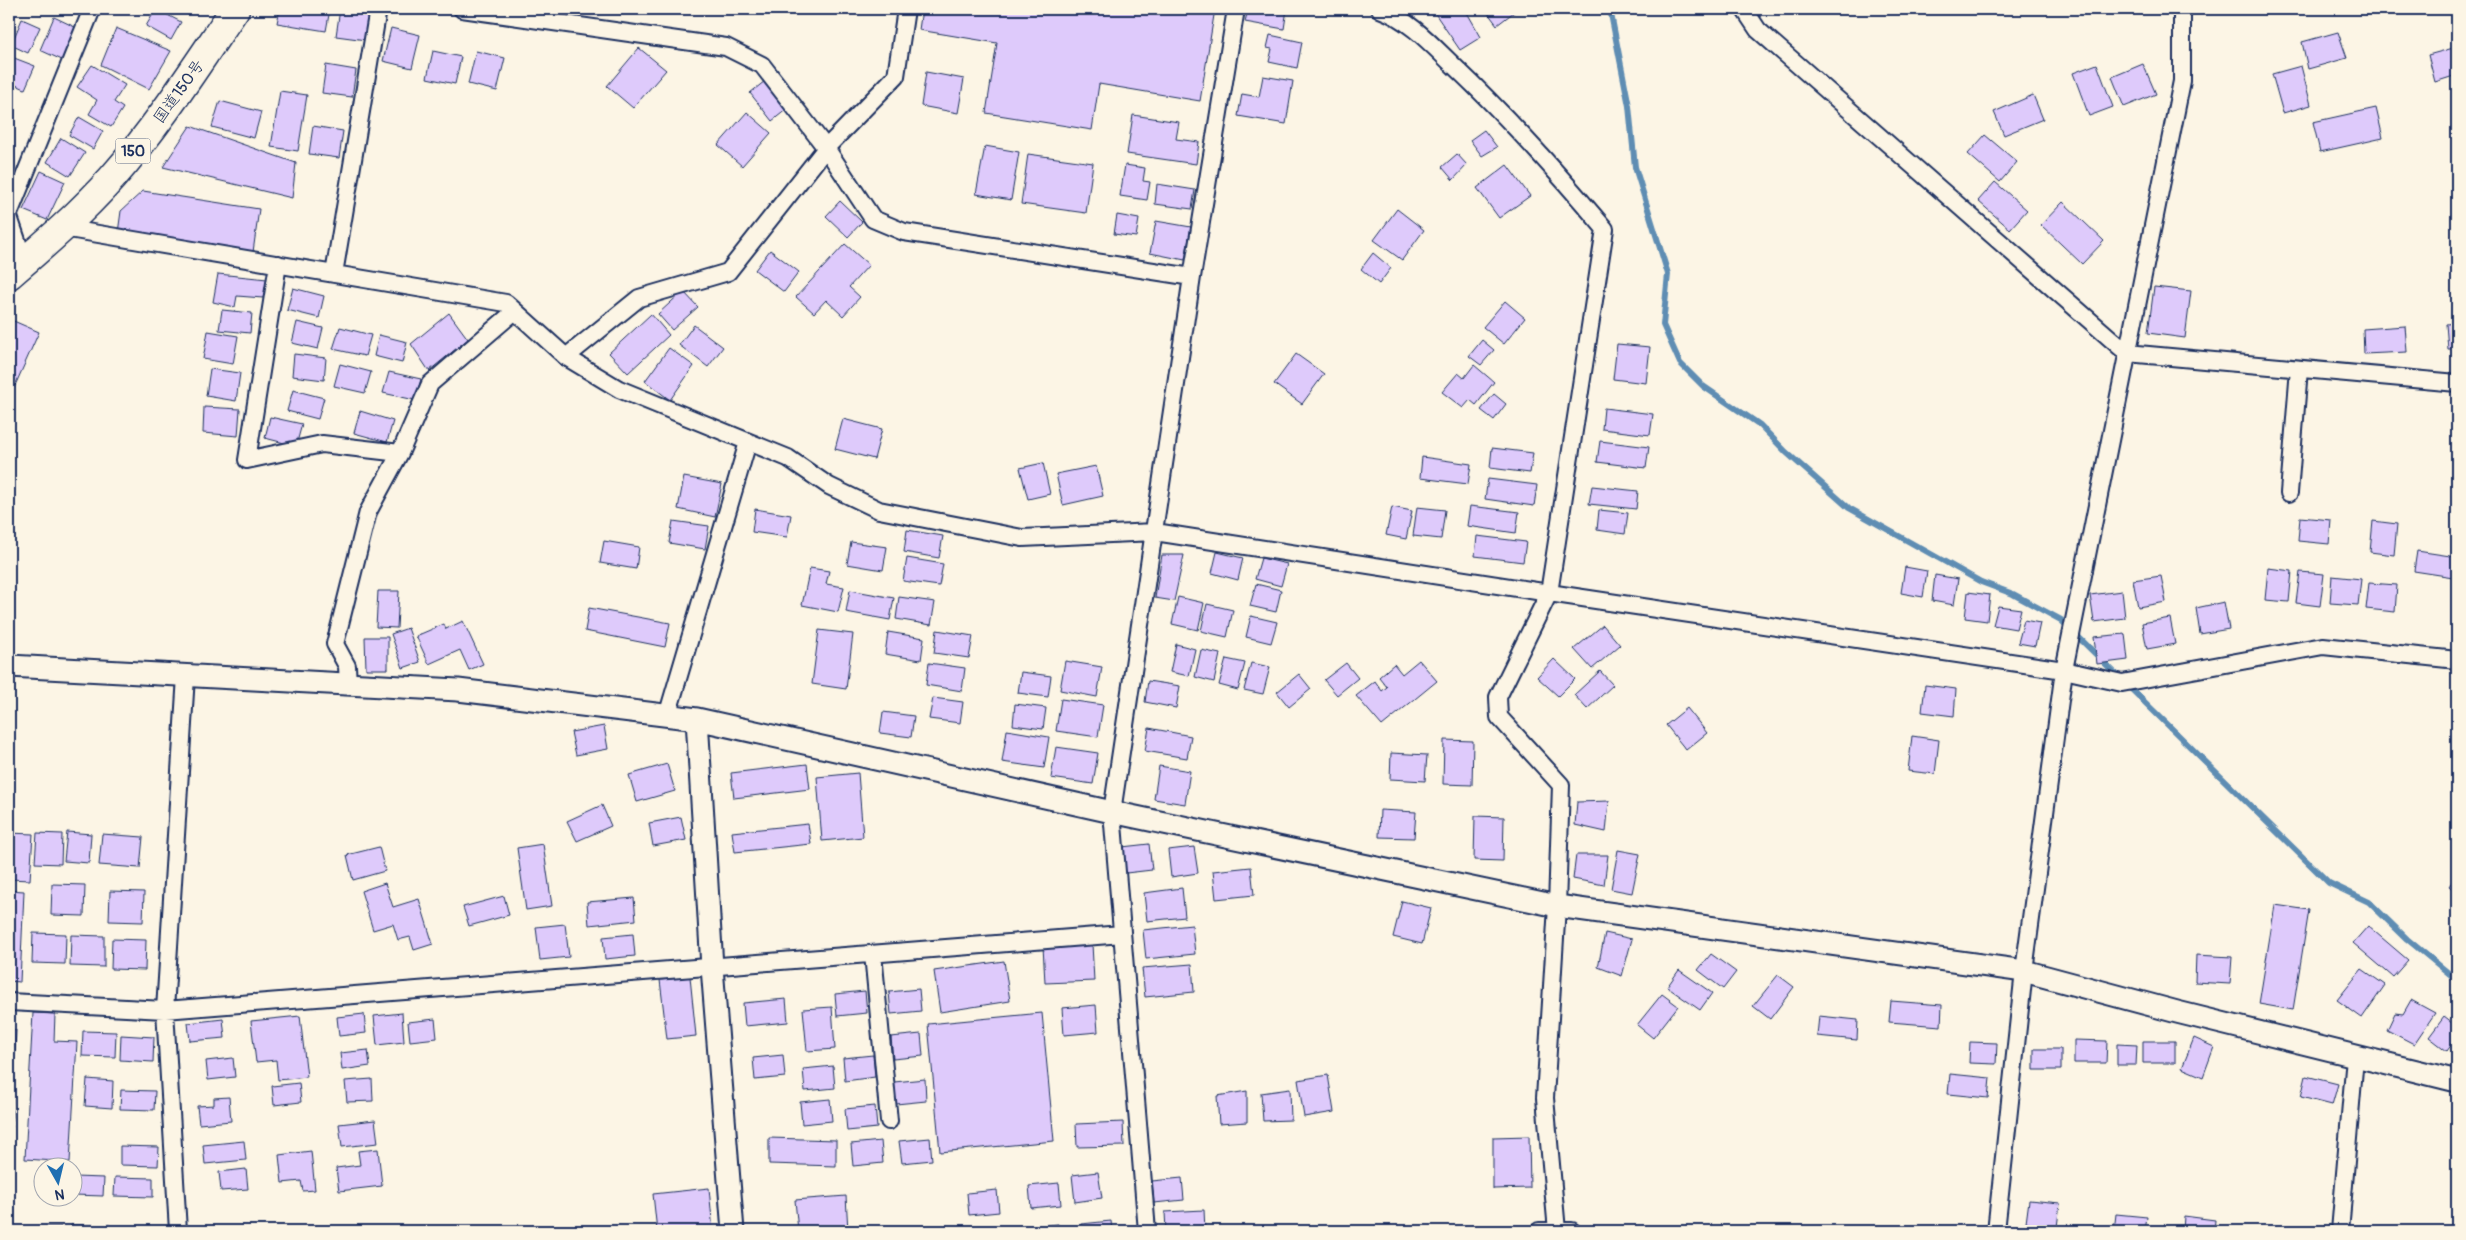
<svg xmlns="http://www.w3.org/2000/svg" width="2466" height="1240" viewBox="0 0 2466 1240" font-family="Pangolin,'Klee One',sans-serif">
  <rect width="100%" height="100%" fill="#fcf5e5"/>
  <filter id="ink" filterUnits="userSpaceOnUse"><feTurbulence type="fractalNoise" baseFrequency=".02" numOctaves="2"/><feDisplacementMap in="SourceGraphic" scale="10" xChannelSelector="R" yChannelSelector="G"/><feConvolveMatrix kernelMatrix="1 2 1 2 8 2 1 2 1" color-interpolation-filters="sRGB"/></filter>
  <g filter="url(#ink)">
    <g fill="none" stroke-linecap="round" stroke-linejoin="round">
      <path stroke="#5e8db3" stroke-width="6" d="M1610 9 1629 106 1635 167 1668 274 1663 325 1680 363 1703 386 1760 425 1786 452 1849 508 1981 582 2013 594 2061 620 2329 883 2369 902 2407 939 2457 980"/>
    </g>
    <path fill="#decafb" stroke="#1b2f5e" d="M156 9 181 22 171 40 146 26Z
      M280 9H330L326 31 277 23Z
      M340 9 370 13 366 40 336 36Z
      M922 9H1215L1200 101 1099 84 1092 130 986 113 997 43 919 30Z
      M1248 9H1287L1284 29 1245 22Z
      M1438 9H1465L1481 37 1460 50 1434 12Z
      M1485 9H1518L1497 25Z
      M54 17 77 28 62 60 40 50Z
      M22 19 40 27 28 53 11 45Z
      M116 28 171 51 149 89 101 65Z
      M391 28 420 35 412 68 383 61Z
      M2338 32 2347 58 2308 69 2302 42Z
      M1270 35 1302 42 1297 68 1269 62 1272 49 1267 48Z
      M2457 47V75L2435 82 2428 55Z
      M639 48 666 70 633 108 607 86Z
      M433 51 461 57 455 84 427 78Z
      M476 51 505 58 497 91 468 84Z
      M9 56 35 66 25 89 9 82Z
      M2097 64 2113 107 2089 116 2073 73Z
      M2143 64 2156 94 2124 107 2112 77Z
      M92 65 125 85 114 102 123 108 111 127 89 114 97 100 77 87Z
      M326 65 356 70 352 97 322 93Z
      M2301 66 2311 105 2283 113 2272 74Z
      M926 72 964 79 958 113 921 106Z
      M1263 76 1293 81 1286 124 1238 116 1242 94 1259 97Z
      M765 81 787 109 772 121 750 93Z
      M280 91 307 95 298 151 271 147Z
      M2033 95 2043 119 2004 135 1994 112Z
      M220 101 261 112 254 138 212 127Z
      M2376 108 2383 138 2320 152 2313 122Z
      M747 112 771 133 742 166 718 145Z
      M1133 115 1179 122 1176 139 1199 142 1196 164 1127 154Z
      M79 117 103 131 93 149 69 135Z
      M190 126 296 163 292 198 163 167Z
      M313 126 343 131 339 158 309 154Z
      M1484 130 1497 147 1482 156 1470 140Z
      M1985 135 2017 162 2000 182 1968 154Z
      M61 138 85 153 70 176 47 162Z
      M985 146 1019 152 1011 200 976 194Z
      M1028 154 1093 163 1086 213 1021 204Z
      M1457 154 1467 165 1453 180 1442 167Z
      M1125 165 1145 168 1143 181 1150 182 1147 200 1120 196Z
      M1507 165 1530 196 1499 218 1477 188Z
      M41 171 65 182 47 220 23 210Z
      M1995 182 2027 210 2010 229 1978 201Z
      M1157 184 1195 190 1192 209 1155 204Z
      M143 191 259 209 253 252 118 233 121 211Z
      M840 201 862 222 848 237 826 216Z
      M2063 202 2104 241 2082 264 2041 225Z
      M1397 209 1424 230 1402 260 1374 240Z
      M1117 215 1139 219 1136 237 1114 234Z
      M1156 221 1191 227 1185 260 1150 253Z
      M845 244 869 265 849 287 860 297 843 316 826 300 814 313 796 297Z
      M770 250 799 272 784 292 755 270Z
      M1373 253 1391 268 1379 284 1361 269Z
      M218 274 267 279 263 298 237 296 235 307 213 302Z
      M2154 287 2191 291 2185 338 2148 333Z
      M293 288 324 296 319 318 287 310Z
      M683 291 698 307 672 330 658 314Z
      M1505 301 1525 318 1504 344 1483 327Z
      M222 310 252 313 250 333 219 330Z
      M449 313 468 339 429 371 411 344Z
      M651 314 669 335 628 373 609 353Z
      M9 319 39 332 9 399Z
      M297 322 323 328 318 349 292 343Z
      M2457 323V349H2448L2446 324Z
      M694 325 723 347 708 367 679 345Z
      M2405 326 2407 352 2364 354 2363 329Z
      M340 327 371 335 365 356 333 349Z
      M208 331 238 336 233 364 203 359Z
      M379 335 407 342 402 363 374 356Z
      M1482 340 1494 350 1481 365 1469 356Z
      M1617 344 1650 347 1646 383 1613 379Z
      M669 348 694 366 670 400 645 381Z
      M294 354 326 358 324 380 292 376Z
      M1296 354 1324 374 1302 404 1274 384Z
      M340 364 371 372 365 393 334 386Z
      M1474 365 1494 382 1476 405 1470 400 1463 408 1442 392 1458 373 1464 378Z
      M210 369 240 373 236 401 206 396Z
      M389 372 421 379 415 400 383 393Z
      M293 390 324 398 318 419 287 411Z
      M1494 394 1506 404 1494 420 1481 410Z
      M204 407 240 409 238 436 203 433Z
      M1604 408 1653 414 1650 435 1602 429Z
      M360 411 393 421 387 442 354 433Z
      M270 417 302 424 296 446 265 438Z
      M843 419 882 429 874 459 835 449Z
      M1600 441 1649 447 1646 468 1597 462Z
      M1492 448 1533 453 1530 473 1490 468Z
      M1422 457 1471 464 1468 484 1420 478Z
      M1043 463 1050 494 1028 499 1020 468Z
      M1096 466 1103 496 1063 505 1056 474Z
      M684 477 722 484 715 517 678 509Z
      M1488 479 1537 485 1534 506 1485 499Z
      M1592 486 1638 491 1636 509 1589 504Z
      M1470 506 1519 512 1516 533 1467 526Z
      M1392 507 1412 511 1406 539 1386 535Z
      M1417 507 1445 510 1441 539 1413 536Z
      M755 509 791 515 787 537 752 532Z
      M1599 510 1628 513 1625 534 1597 530Z
      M2300 517 2331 520 2329 544 2298 541Z
      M673 521 709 526 705 549 669 543Z
      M2373 521 2397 524 2394 555 2370 552Z
      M907 530 943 536 939 558 904 552Z
      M1477 536 1526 542 1523 562 1475 556Z
      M604 541 639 547 636 569 600 563Z
      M851 542 887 547 883 570 847 564Z
      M2417 551 2457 557 2453 577 2414 571Z
      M1217 552 1243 558 1238 580 1212 573Z
      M1162 555H1184L1174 601 1155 598Z
      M907 558 943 564 939 586 903 581Z
      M1261 558 1287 564 1281 586 1255 579Z
      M1905 567 1927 571 1923 597 1901 593Z
      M810 568 829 571 826 584 844 587 838 612 802 605Z
      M2268 568 2292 571 2289 602 2265 600Z
      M2300 572 2324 574 2320 606 2296 603Z
      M1935 575 1958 579 1954 605 1932 601Z
      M2161 576 2166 602 2138 607 2133 580Z
      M2332 576 2361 579 2358 605 2330 603Z
      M2369 583 2397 585 2395 612 2366 609Z
      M1256 584 1281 590 1276 612 1250 606Z
      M850 590 894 598 890 620 846 612Z
      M378 591H399L397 628 376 627Z
      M2122 591 2125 618 2094 622 2090 595Z
      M1968 592 1990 595 1987 621 1965 618Z
      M899 597 935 602 931 625 896 619Z
      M1178 597 1204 603 1198 630 1172 624Z
      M2224 602 2229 629 2200 634 2196 608Z
      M1207 604 1233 610 1227 637 1201 631Z
      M1998 606 2021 609 2016 629 1993 625Z
      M589 608 670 623 665 647 585 631Z
      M1251 616 1277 622 1271 643 1246 637Z
      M2170 618 2175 644 2147 649 2142 623Z
      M2024 620 2040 623 2035 646 2018 643Z
      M463 621 483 664 469 670 460 650 429 664 416 636 444 624 446 629Z
      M1603 625 1620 645 1592 669 1574 649Z
      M408 628 420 662 403 668 391 634Z
      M819 630 853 634 846 689 812 684Z
      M937 630 973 636 969 658 934 653Z
      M888 632 924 638 921 660 885 654Z
      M2125 634 2128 660 2097 664 2094 637Z
      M365 637H388V669H366Z
      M1176 644 1195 649 1189 676 1170 672Z
      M1201 650 1220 654 1214 682 1195 677Z
      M1226 659 1245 663 1238 690 1219 685Z
      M1554 659 1575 679 1558 696 1537 677Z
      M1419 660 1437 681 1382 726 1356 696 1375 681 1382 691 1387 687 1379 677 1394 664 1402 674Z
      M1065 661 1102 667 1097 697 1060 690Z
      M929 663 965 668 962 691 926 685Z
      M1251 663 1270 667 1263 694 1244 690Z
      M1346 663 1358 678 1337 695 1324 680Z
      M1600 671 1613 685 1587 709 1574 695Z
      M1021 672 1051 676 1048 697 1018 693Z
      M1299 674 1311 689 1289 707 1277 692Z
      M1148 681 1180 686 1176 708 1145 702Z
      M1925 685 1956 689 1954 716 1922 712Z
      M933 698 963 702 960 723 929 719Z
      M1061 699 1103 705 1098 737 1056 731Z
      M1015 704 1046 708 1043 729 1013 725Z
      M1687 708 1707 733 1686 750 1666 725Z
      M883 712 914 716 911 737 880 733Z
      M604 726 608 749 576 755 571 732Z
      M1149 728 1191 736 1187 758 1145 751Z
      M1007 730 1049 737 1044 768 1002 762Z
      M1912 736 1939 740 1935 774 1908 771Z
      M1444 740 1473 741 1472 785 1443 784Z
      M1056 747 1098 753 1093 784 1051 778Z
      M1391 753 1427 755 1425 781 1390 779Z
      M667 764 675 791 637 802 629 775Z
      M807 764 810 789 734 798 731 773Z
      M1159 766 1190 771 1185 804 1154 799Z
      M858 773 863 837 822 841 817 777Z
      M1609 801 1606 832 1575 825 1577 802Z
      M602 805 611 826 577 841 567 821Z
      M1380 810 1416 812 1414 838 1379 837Z
      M1475 816 1504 817 1503 861 1474 860Z
      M681 817 686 840 653 846 649 823Z
      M808 824 811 844 735 852 732 832Z
      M67 832 91 834 89 863 64 861Z
      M9 833 33 834 30 880 9 879Z
      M37 833 62 834 61 864 35 863Z
      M102 834 143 837 140 868 99 865Z
      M543 844 552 906 526 910 517 848Z
      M1149 844 1152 870 1126 873 1122 847Z
      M379 847 385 871 353 880 347 855Z
      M1194 847 1198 873 1171 877 1168 850Z
      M1618 850 1640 854 1632 893 1611 889Z
      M1576 855H1608L1604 885 1573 879Z
      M1251 867 1254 895 1216 899 1213 871Z
      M2457 875V893L2449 886Z
      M385 883 393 907 419 899 433 944 414 950 410 937 398 940 393 924 373 930 361 891Z
      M52 884 85 885 84 916 51 915Z
      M1182 888 1185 917 1147 921 1144 893Z
      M9 890 24 891 20 982 9 981Z
      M110 891 144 892 143 922 109 921Z
      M504 896 509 915 469 926 463 907Z
      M634 898 636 920 589 925 587 902Z
      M1402 901 1431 908 1422 944 1393 937Z
      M2275 905 2309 910 2293 1010 2259 1004Z
      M565 924 569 957 540 960 536 927Z
      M1192 925 1195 954 1146 959 1143 930Z
      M2368 926 2408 960 2393 977 2353 943Z
      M33 933 66 934 65 964 32 963Z
      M1605 933 1632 939 1622 976 1598 967Z
      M633 934 635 956 605 959 603 937Z
      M71 935 104 936V967L70 966Z
      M112 939 146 940 145 970 111 969Z
      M1092 944 1094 981 1045 983 1043 946Z
      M1711 954 1736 972 1723 989 1698 970Z
      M2196 955 2232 957 2230 984 2195 982Z
      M1004 961 1010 1001 940 1012 934 971Z
      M1192 964 1194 992 1145 997 1142 968Z
      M2362 969 2385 985 2362 1018 2337 1000Z
      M1679 970 1712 993 1700 1010 1667 987Z
      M1778 975 1794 987 1770 1019 1753 1006Z
      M690 977 696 1036 667 1039 660 980Z
      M919 989 921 1011 891 1014 889 992Z
      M865 991 867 1013 837 1016 835 994Z
      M1662 994 1678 1006 1653 1038 1637 1025Z
      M786 999 788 1022 745 1026 743 1003Z
      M2411 1000 2435 1013 2414 1044 2387 1030 2395 1013 2403 1014Z
      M1891 1001 1942 1005 1941 1026 1889 1022Z
      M1096 1005 1098 1032 1064 1035 1062 1008Z
      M832 1007 835 1049 807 1051 803 1009Z
      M33 1013 55 1014 54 1041 77 1042 70 1162 25 1159Z
      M402 1013 404 1042 377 1045 374 1016Z
      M1042 1013 1054 1141 940 1152 928 1024Z
      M364 1014 366 1033 339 1036 337 1017Z
      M300 1016 307 1077 278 1080 276 1060 256 1062 251 1021Z
      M1819 1016 1858 1020 1857 1040 1817 1036Z
      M2444 1017 2457 1027V1037L2447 1051 2429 1037Z
      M223 1019 225 1038 190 1041 188 1023Z
      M435 1019 437 1038 410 1041 408 1022Z
      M9 1030H16L9 1162Z
      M83 1031 116 1032 115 1057 82 1056Z
      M921 1034 923 1056 893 1059 891 1037Z
      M121 1035 154 1037 153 1062 120 1060Z
      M2194 1038 2214 1047 2203 1077 2182 1068Z
      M2074 1040 2107 1041 2106 1063H2074Z
      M2143 1041H2175V1063H2143Z
      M1970 1042 1997 1043 1996 1064 1969 1063Z
      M2117 1044 2137 1045 2136 1065H2117Z
      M2034 1049H2061V1070H2034Z
      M368 1050 370 1066 342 1070 340 1053Z
      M783 1055 785 1077 755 1080 753 1058Z
      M873 1055 875 1077 845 1081 843 1058Z
      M233 1058 235 1077 208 1080 206 1061Z
      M833 1066 835 1088 805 1091 803 1069Z
      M1950 1074 1990 1078 1988 1098 1948 1094Z
      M1328 1075 1334 1112 1304 1117 1298 1080Z
      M2306 1076 2338 1084 2332 1105 2301 1097Z
      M87 1079 113 1081 112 1108 85 1106Z
      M372 1079 373 1101 347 1102 345 1081Z
      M925 1079 926 1101 896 1104 894 1082Z
      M299 1083 301 1102 274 1105 272 1086Z
      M1290 1089 1291 1120 1263 1121 1261 1093Z
      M121 1090 155 1091 154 1110 120 1109Z
      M1247 1091V1122L1219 1124 1217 1096Z
      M229 1097 231 1121 199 1124 197 1106 214 1105V1098Z
      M830 1099 832 1121 802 1124 800 1102Z
      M875 1106 877 1128 847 1131 845 1109Z
      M375 1120 378 1143 342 1147 339 1124Z
      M1123 1122 1124 1146 1077 1147 1076 1124Z
      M1529 1136 1530 1188 1493 1189V1137Z
      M769 1138 836 1140V1166L769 1164Z
      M930 1138 932 1160 902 1163 899 1141Z
      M244 1141 246 1160 205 1164 203 1145Z
      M881 1141 883 1163 853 1166 851 1144Z
      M120 1146 159 1147 158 1166 120 1165Z
      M378 1149 382 1186 339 1191 336 1168 360 1165 358 1151Z
      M311 1151 315 1190 303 1191 301 1181 282 1183 279 1155Z
      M246 1169 248 1189 221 1191 219 1172Z
      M1098 1172 1102 1198 1075 1202 1072 1175Z
      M74 1177 104 1178 103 1196 74 1195Z
      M115 1177 153 1178V1197L114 1196Z
      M1182 1178 1184 1200 1154 1203 1152 1181Z
      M1059 1183 1061 1205 1031 1208 1029 1186Z
      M709 1188 713 1231H657L653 1194Z
      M997 1190 999 1212 969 1215 967 1193Z
      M846 1196 848 1231H798L795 1200Z
      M2029 1200 2060 1203 2057 1227 2026 1223Z
      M1204 1210 1205 1231H1166L1165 1212Z
      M2116 1214 2147 1217 2145 1231H2114Z
      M2184 1216 2215 1220 2214 1231H2183Z
      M1111 1221 1112 1231H1082L1081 1224Z
      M1058 1224 1059 1231H1020V1228Z
      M71 1225H110V1231H71Z
      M1940 1226 1971 1230V1231H1940Z
      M22 1227H61V1231H22Z
      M160 1228V1231H122V1229Z
      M996 1228V1231H965Z"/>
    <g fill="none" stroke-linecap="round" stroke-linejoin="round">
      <defs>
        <path id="minor" d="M462 9 726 47 762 65 826 148 873 219 904 232 1192 277
          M1380 9C1410 20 1432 45 1455 67 1509 118 1557 172 1605 229L1549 593 1498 697 1499 717 1561 785 1557 906 1545 1098 1557 1231
          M1744 9 1758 30 2127 353 2457 383
          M9 214 92 9
          M9 217 24 261
          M63 228 506 303 566 357 619 389 788 458 829 486 879 510 1022 538 1155 532 1549 593 2064 670 2122 683 2323 646 2457 660
          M278 264 247 460 322 444 400 453
          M334 274 378 9
          M566 357 639 298 728 272 826 148 896 76 906 9
          M2289 493 2299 369
          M348 684 347 666 335 644 368 512 400 453 430 384 515 311
          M667 716 748 442
          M873 954 889 1121
          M9 1002 165 1010 1122 934
          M178 1231 165 1010 186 676
          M1147 1231 1112 812 1192 277 1236 9
          M1539 1231H1572
          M1996 1231 2024 971 2064 670 2182 81V9
          M2340 1231 2355 1057"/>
        <path id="tertiary" d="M9 666 458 690 697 719 1112 812 1557 906 2024 971 2177 1012 2457 1081
          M697 719 712 967 733 1231"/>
        <path id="trunk" d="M9 275C45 244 80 214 112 178 158 126 196 66 235 9"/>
      </defs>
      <use href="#minor" stroke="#1b2f5e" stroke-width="20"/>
      <use href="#tertiary" stroke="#1b2f5e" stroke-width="25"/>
      <use href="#trunk" stroke="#1b2f5e" stroke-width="31"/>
      <use href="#minor" stroke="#fcf5e5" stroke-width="16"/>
      <use href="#tertiary" stroke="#fcf5e5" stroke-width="21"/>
      <use href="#trunk" stroke="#fcf5e5" stroke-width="28"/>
    </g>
  </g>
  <g text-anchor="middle" stroke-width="5" stroke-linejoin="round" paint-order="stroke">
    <rect fill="#fcf5e5" stroke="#5e6a86" stroke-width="1" x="115.5" y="138.5" width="35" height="25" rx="4"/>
    <g font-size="15" font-weight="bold" fill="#1b2f5e">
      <text x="133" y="156">150</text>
    </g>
    <g font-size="16" fill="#1b2f5e" stroke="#fcf5e5">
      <text transform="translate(178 91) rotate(-54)" y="6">国道150号</text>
    </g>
  </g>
  <rect width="2466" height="1240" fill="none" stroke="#fcf5e5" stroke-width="30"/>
  <rect x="15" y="15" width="2436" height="1210" fill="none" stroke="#1b2f5e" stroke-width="2" filter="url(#ink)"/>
  <g transform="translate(58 1182) rotate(172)"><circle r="24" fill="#fcf5e5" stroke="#a2a6af"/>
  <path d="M0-4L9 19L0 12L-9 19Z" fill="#1f6fb2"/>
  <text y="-8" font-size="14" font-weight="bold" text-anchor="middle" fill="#1b2f5e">N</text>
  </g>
</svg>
